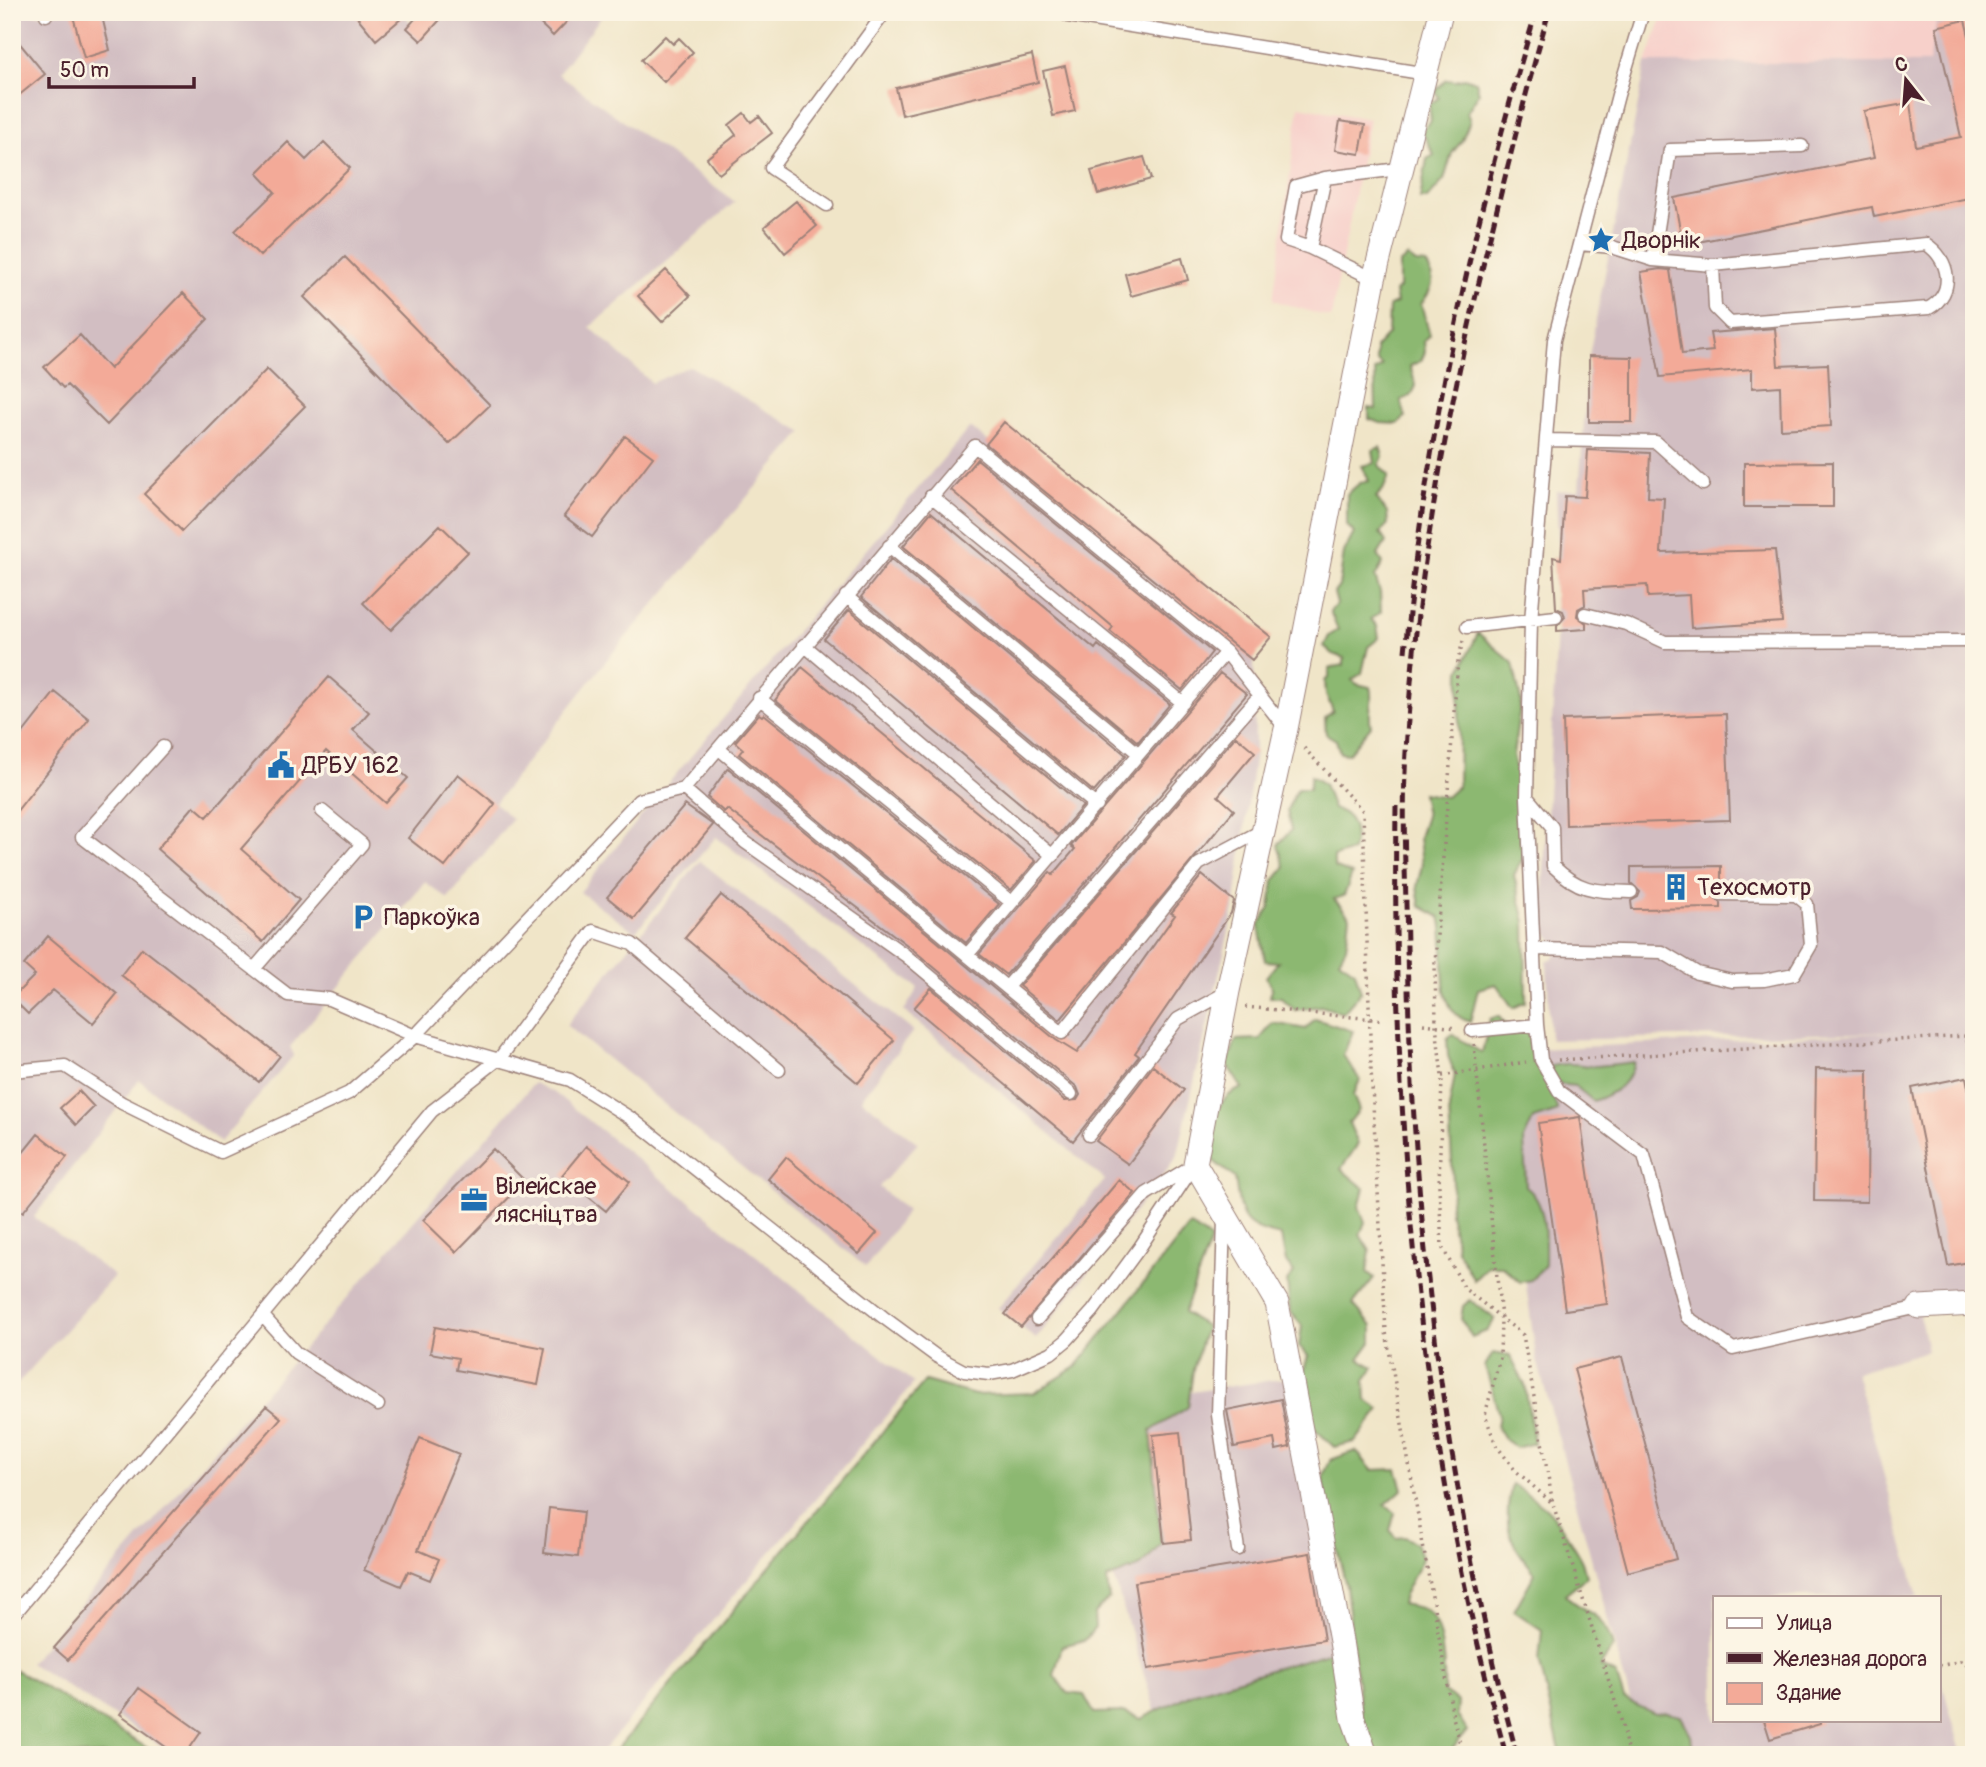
<svg xmlns="http://www.w3.org/2000/svg" width="1986" height="1767" viewBox="0 0 1986 1767" font-family="Pangolin,sans-serif">
  <rect width="100%" height="100%" fill="#fcf5e5"/>
  <filter id="ink" filterUnits="userSpaceOnUse"><feTurbulence type="fractalNoise" baseFrequency=".0143" numOctaves="2"/><feDisplacementMap in="SourceGraphic" scale="14" xChannelSelector="R" yChannelSelector="G"/><feConvolveMatrix kernelMatrix="1 2 1 2 8 2 1 2 1" color-interpolation-filters="sRGB"/></filter>
  <filter id="wash" filterUnits="userSpaceOnUse"><feTurbulence type="fractalNoise" baseFrequency=".00686" numOctaves="4" result="noise"/><feDisplacementMap in="SourceGraphic" scale="28" xChannelSelector="R" yChannelSelector="G"/><feGaussianBlur stdDeviation="1.57" result="paint"/><feColorMatrix in="noise" values="0 0 0 0 0 0 0 0 0 0 0 0 0 0 0 0 0 1.4 0 .05"/><feComposite in="paint" operator="in"/></filter>
  <g filter="url(#wash)">
    <rect width="100%" height="100%" fill="#f0e5c8"/>
    <path fill="#f7d0ca" d="M1664 12H1974V49L1965 15 1929 63H1646Z
      M1299 106 1369 119 1331 318 1273 300Z"/>
    <path fill="#d2bec2" d="M12 12 46 15 62 12H401L411 22 421 12H605L558 74 735 202 590 327 652 383 690 366 803 432 609 657 495 803 512 819 448 899 425 882 290 1047 294 1055 220 1142 139 1080 34 1217 114 1276 12 1390V620L23 604 12 596Z
      M1966 15 1974 49V1287L1917 1301 1927 1351 1855 1372 1918 1597H1715V1720H1939V1672L1962 1755H1645L1536 1356 1493 1051 1902 1032 1550 1040 1547 961 1555 957 1554 941 1541 926 1557 631 1553 557 1559 558 1556 491 1579 490 1589 356 1646 63H1929L1936 23Z
      M970 427 1254 654 1255 752 1234 909 1177 1157 1036 1339 998 1308 1105 1180 904 1011 918 988 716 837 635 932 580 892 655 799Z
      M700 861 913 1031 861 1099 918 1143 879 1187 907 1211 866 1267 566 1025Z
      M534 1083 556 1094 914 1383 599 1755H176L30 1663Z
      M1287 1378 1349 1719 1169 1755 1107 1556 1157 1397Z"/>
    <path fill="#8cb871" stroke="#6b6c4e" stroke-width="2" d="M1464 78 1476 82 1479 93 1467 112 1470 121 1461 142 1452 153 1444 180 1427 199H1420L1427 159 1434 155 1422 131 1431 121 1429 104 1439 98 1435 91 1446 80 1456 81Z
      M1408 257 1416 263 1426 264C1437 280 1432 290 1421 304L1430 335 1424 341 1425 352 1421 361 1410 366 1416 386 1411 396 1401 400 1405 417 1398 424 1380 423 1369 419V408L1376 409 1375 371 1382 366 1376 360V347L1388 334 1389 306 1397 303 1395 292 1399 288V264Z
      M1380 447 1383 456 1379 465 1389 476 1383 490 1376 497 1387 513 1388 524 1380 533 1386 542 1378 555 1383 563 1375 577 1380 592 1381 612 1371 619 1377 626 1379 638 1368 647 1362 673 1352 680 1357 684 1370 687C1374 701 1367 711 1371 726L1348 754 1340 753 1336 740 1326 734 1325 718 1333 711 1326 694 1325 681 1329 678V668L1344 665V658L1333 654 1324 646 1329 636 1338 630 1330 611 1337 604 1334 593 1339 586 1344 552 1354 533 1347 525V494L1360 483 1369 481 1362 466 1375 463 1373 450Z
      M1478 633 1513 663 1521 701 1513 755 1523 805V858L1514 875 1525 922 1526 1002 1513 1008 1496 984 1478 989 1470 1022C1429 1010 1450 947 1440 917L1420 906 1417 886 1422 865 1419 837 1426 816 1422 793 1446 797 1458 786 1460 671Z
      M1311 776 1324 784 1333 809C1354 813 1358 832 1352 851L1334 857V867L1352 874 1344 896 1334 899 1350 917 1346 947 1339 960 1355 971 1361 992 1343 1013 1321 1006 1295 1010 1281 997H1270L1272 988 1266 977 1278 962 1265 961 1259 925 1270 908 1274 881 1285 867 1278 845 1291 830 1287 810 1297 789H1309Z
      M1498 1016 1508 1027 1525 1028 1544 1068C1561 1063 1572 1063 1589 1066 1594 1067 1625 1063 1634 1062 1631 1083 1611 1095 1593 1101L1575 1086 1547 1083 1558 1111 1533 1119 1524 1139 1526 1187C1548 1203 1545 1240 1545 1265L1531 1280 1520 1282 1502 1266H1488L1474 1280 1457 1250 1450 1213 1453 1182 1449 1109 1455 1074 1448 1056 1447 1039 1452 1034 1482 1053 1490 1019Z
      M1315 1019 1353 1031 1343 1055 1360 1080 1353 1095 1359 1110 1349 1123 1358 1144 1341 1169 1364 1188 1359 1207 1365 1222 1360 1235 1370 1251 1367 1272 1374 1278 1353 1304 1372 1326V1341L1359 1359 1374 1367 1365 1380 1366 1400 1380 1409 1355 1442 1334 1447 1312 1426 1303 1373 1308 1356 1299 1346 1302 1326 1290 1311 1287 1281 1294 1273 1286 1262 1281 1236C1239 1227 1241 1218 1235 1178L1211 1159C1214 1128 1209 1101 1242 1088L1227 1065 1236 1040 1260 1039 1273 1023 1306 1029Z
      M1190 1225 1211 1240 1184 1313 1206 1326 1193 1370 1188 1407 1151 1431 1161 1544 1141 1566 1107 1579 1109 1599 1094 1613 1095 1628 1085 1640 1062 1646 1054 1675 1067 1693 1084 1695 1094 1713 1124 1712 1141 1719 1195 1692 1335 1651 1356 1755H612L925 1381 975 1395 1034 1393 1076 1367Z
      M1470 1300 1495 1319 1487 1331 1472 1337 1461 1319 1463 1306Z
      M1493 1353 1510 1356 1525 1385 1534 1443 1516 1448 1505 1440 1497 1427 1499 1415 1485 1366Z
      M1356 1451 1372 1470 1397 1469 1403 1489 1385 1505 1395 1513 1390 1530 1396 1538 1405 1537 1416 1543 1422 1559 1404 1595 1402 1604C1409 1606 1419 1606 1425 1610 1444 1621 1445 1673 1444 1692L1458 1702 1457 1715 1467 1731 1453 1748 1457 1755H1376L1361 1716 1346 1586 1325 1499 1324 1475 1330 1460Z
      M1512 1484C1545 1505 1555 1512 1573 1546 1580 1558 1584 1563 1586 1577L1565 1594C1587 1618 1602 1607 1613 1647L1600 1667 1616 1674 1624 1699 1655 1714 1668 1713 1681 1716 1691 1735 1693 1755H1561L1539 1660 1542 1630 1514 1611 1535 1573C1508 1540 1502 1527 1512 1484Z
      M16 1670 159 1755H12V1675Z"/>
    <g id="blocks">
      <path fill="#f3aa98" d="M72 12H101L110 50 84 58Z
        M353 12H409L376 40Z
        M421 12H447L421 41 407 28Z
        M528 12H576L553 36Z
        M1965 20 1974 56V197L1874 217 1872 207 1683 245 1674 198 1874 158 1864 111 1910 103 1916 146 1961 137 1936 27Z
        M12 34 45 74 12 101Z
        M665 36 673 44 679 38 693 52 664 82 641 60Z
        M1032 55 1038 82 902 115 896 88Z
        M1065 66 1075 111 1053 116 1043 71Z
        M744 113 751 122 759 116 772 133 719 174 707 158 736 135 729 125Z
        M1340 121 1365 125 1360 154 1335 150Z
        M288 142 306 160 324 142 350 168 260 256 235 231 275 192 257 173Z
        M1144 157 1151 179 1098 194 1091 171Z
        M796 201 817 226 785 253 764 227Z
        M345 257 490 405 449 444 304 297Z
        M1182 258 1188 280 1131 296 1125 274Z
        M1660 269 1670 270 1682 354 1713 351 1710 333 1775 328 1778 366 1828 364 1831 426 1781 429 1780 386 1752 388V369L1660 377 1641 272Z
        M666 270 690 296 662 322 638 296Z
        M183 293 208 319 107 425 67 385 63 388 44 367 80 335 110 369Z
        M1589 356 1632 357V422H1589Z
        M267 369 305 406 182 531 144 494Z
        M1004 422 1271 637 1252 660 986 444Z
        M625 436 653 457 592 537 564 516Z
        M1588 450 1650 453 1648 497 1664 498 1661 553 1775 550 1782 622 1691 628 1689 595 1648 597 1647 585 1584 589 1585 605 1578 609 1577 616 1586 623V629L1557 631V626L1565 617 1563 611 1556 608 1553 557 1561 559 1565 496 1585 497Z
        M977 459 1212 652 1182 690 1110 631 1113 627 951 490Z
        M1833 462V507H1744V463Z
        M931 512 1095 649 1098 645 1170 704 1138 742 903 546Z
        M440 525 468 552 391 630 363 603Z
        M891 559 1126 755 1094 792 861 597Z
        M849 610 1083 806 1058 835 824 639Z
        M802 667 1036 861 1011 890 775 700Z
        M1220 673 1247 694 1006 975 979 954 1050 872 1053 875 1075 849 1071 846Z
        M329 677 369 712 353 730 408 778 386 803 326 751 241 849 299 900 263 942 157 849 194 806 207 817Z
        M55 692 89 719 12 817V747Z
        M759 714 762 716 764 714 999 904 966 943 739 754 743 749 735 742Z
        M1726 714 1730 820 1566 825 1563 720Z
        M1236 736 1255 752 1218 796 1234 810 1060 1020 1019 986Z
        M728 768 1056 1040 1077 1053 1175 915 1171 913 1202 875 1234 901 1231 913 1135 1053 1139 1056 1073 1141 914 1008 931 988 1065 1101 1077 1100 1080 1095 1077 1087 911 948 727 809 724 812 707 797Z
        M458 774 495 804 445 867 408 838Z
        M685 805 713 825 634 919 607 897Z
        M1721 866V885L1714 889 1712 895 1721 903V908L1632 909 1631 901 1638 897 1640 892 1631 883V867Z
        M721 895 894 1040 858 1083 685 938Z
        M48 936 117 994 93 1023 53 990 28 1014 12 998 35 975 24 965Z
        M142 948 280 1056 259 1082 121 975Z
        M1153 1066 1184 1090 1128 1164 1096 1141Z
        M1816 1069 1868 1070 1867 1202 1814 1201Z
        M1966 1077 1974 1117V1261L1948 1266 1912 1088Z
        M79 1091 94 1107 76 1125 60 1108Z
        M1580 1117 1607 1304 1565 1310 1538 1123Z
        M38 1134 67 1157 23 1212 12 1204V1166Z
        M586 1146 630 1182 606 1211 562 1175Z
        M493 1149 525 1181 456 1252 423 1220Z
        M786 1157 877 1233 859 1254 768 1179Z
        M1119 1180 1135 1193 1021 1327 1005 1314Z
        M435 1327 545 1348 538 1385 456 1370 458 1358 430 1353Z
        M1622 1357 1676 1559 1628 1572 1574 1369Z
        M1281 1399 1290 1447 1276 1450 1274 1439 1234 1447 1227 1410Z
        M266 1406 281 1418 68 1660 54 1648Z
        M1180 1432 1191 1540 1164 1543 1153 1435Z
        M420 1438 459 1454 418 1550 439 1559 430 1580 408 1571 401 1586 364 1570Z
        M549 1508 583 1512 578 1557 544 1553Z
        M1310 1553 1324 1640 1148 1669 1134 1582Z
        M139 1688 201 1732 185 1755H177L120 1714Z
        M1764 1720H1820V1724L1770 1739Z"/>
    </g>
  </g>
  <g filter="url(#ink)">
    <use href="#blocks" fill-opacity="0" stroke="#9d827a" stroke-width="2"/>
    <g fill="none" stroke-linecap="round" stroke-linejoin="round">
      <defs>
        <path id="service" d="M45 12 46 15
          M1063 12 1068 16 1427 74
          M827 205 771 168 885 12
          M1580 244 1612 247 1653 260 1713 265 1926 244C1950 259 1956 293 1929 308L1730 323 1715 308 1713 265
          M1310 248 1286 240 1296 186 1325 178
          M1653 260 1670 150 1802 146
          M1374 279 1310 248 1325 178 1399 169
          M1546 440 1656 442 1703 484
          M931 496 1183 703
          M889 546 1139 754
          M846 596 1097 806
          M1585 614 1626 624 1665 642 1970 641
          M1467 627 1556 617
          M804 645 1053 856
          M759 698 1011 902
          M163 747 82 837 288 995 329 999 415 1036 570 1080 632 1119 883 1317 936 1356 964 1371 989 1374 1012 1370 1051 1353 1067 1340 1093 1311 1140 1247 1195 1164
          M719 749 967 955 1226 652
          M684 789 745 842 905 955 1071 1094
          M1527 797 1552 827 1553 866C1580 892 1595 891 1631 892
          M1536 949 1662 952 1697 973 1732 981 1764 980 1794 974 1811 945 1807 904 1796 895 1721 894
          M967 955 1062 1033 1199 864 1263 830
          M254 969 362 844 322 811
          M1007 987 1260 695
          M1537 1025 1541 1060 1559 1091 1644 1155 1687 1317 1733 1349 1919 1307
          M1472 1031 1537 1025 1527 797 1531 621 1554 340 1618 95 1643 12
          M12 1071 65 1066 122 1103 221 1152 349 1093 415 1036 639 800 684 789 975 446 1226 652 1286 729
          M1089 1135 1178 1019 1227 992
          M1224 1220 1218 1415 1238 1549
          M263 1316 296 1353 378 1405
          M1037 1319 1146 1194 1192 1166
          M12 1617 432 1111 500 1058 593 931 632 944 779 1070"/>
        <path id="minor" d="M1919 1307 1974 1304
          M1366 1755 1353 1718 1341 1641 1277 1303 1195 1164 1228 991 1286 729 1374 279 1441 12"/>
      </defs>
      <use href="#service" stroke="#9d827a" stroke-width="15"/>
      <use href="#minor" stroke="#9d827a" stroke-width="25"/>
      <path stroke="#9d827a" stroke-width="3.5" stroke-dasharray="2 5" stroke-linecap="butt" d="M1463 641 1458 660 1435 962 1436 1025 1442 1076 1439 1187 1442 1247 1465 1289 1523 1335 1553 1504 1622 1723 1628 1755
        M1304 748 1363 811 1371 1069 1386 1332 1453 1717 1463 1755
        M1245 1007 1384 1020
        M1423 1024 1456 1028
        M1474 1044 1501 1318 1500 1358 1485 1415 1496 1445 1515 1470 1551 1502
        M1558 1060 1966 1036 1974 1073
        M1442 1076 1526 1062
        M1939 1666 1961 1661 1974 1670"/>
      <use href="#service" stroke="#fff" stroke-width="12"/>
      <use href="#minor" stroke="#fff" stroke-width="23"/>
      <path stroke="#4a1f2b" stroke-width="5" stroke-dasharray="10 5" stroke-linecap="butt" d="M1405 652C1426 434 1473 221 1536 12
        M1396 806C1392 1132 1419 1439 1506 1755
        M1517 1755C1446 1490 1412 1221 1407 947 1406 883 1402 816 1406 752 1416 566 1453 381 1499 201 1515 138 1530 75 1549 12"/>
    </g>
  </g>
  <defs>
    <symbol id="sight-bare" viewBox="-9 -9 18 18"><path d="M0-6L1.8-2.2L6-1.7L2.9 1.2L3.7 5.4L0 3.3L-3.7 5.4L-2.9 1.2L-6-1.7L-1.8-2.2Z" fill="#1f6fb2" stroke="#fcf5e5" stroke-width="2.5" paint-order="stroke"/></symbol>
    <symbol id="civic-bare" viewBox="-9 -9 18 18"><path d="M-.6-6.5H3V-4.5H.6V-3L4-1V1h2V6H-6V1h2V-1L-.6-3ZM-1.2 2.5V6h2.4V2.5Z" fill="#1f6fb2" stroke="#fcf5e5" stroke-width="2.5" paint-order="stroke"/></symbol>
    <symbol id="building-bare" viewBox="-9 -9 18 18"><path d="M-4-6H4V6H1V3H-1V6H-4ZM-2.5-4.3h1.7v1.8h-1.7ZM.8-4.3h1.7v1.8H.8ZM-2.5-1h1.7V.8h-1.7ZM.8-1h1.7V.8H.8Z" fill="#1f6fb2" stroke="#fcf5e5" stroke-width="2.5" paint-order="stroke"/></symbol>
    <symbol id="parking-bare" viewBox="-9 -9 18 18"><path d="M-3.5-5.5H1a3.5 3.5 0 0 1 0 7H-1V5.5H-3.5ZM-1-3.4V-.6H.8a1.4 1.4 0 0 0 0-2.8Z" fill="#1f6fb2" stroke="#fcf5e5" stroke-width="2.5" paint-order="stroke"/></symbol>
    <symbol id="office-bare" viewBox="-9 -9 18 18"><path d="M-6-3h4V-5.5h4V-3h4V5H-6ZM-1-4.5V-3h2v-1.5ZM-6 0V1H6V0Z" fill="#1f6fb2" stroke="#fcf5e5" stroke-width="2.5" paint-order="stroke"/></symbol>
  </defs>
  <g fill-rule="evenodd">
    <use href="#sight-bare" x="1582" y="221" width="38" height="38"/>
    <use href="#civic-bare" x="262" y="746" width="38" height="38"/>
    <use href="#building-bare" x="1657" y="868" width="38" height="38"/>
    <use href="#parking-bare" x="344" y="898" width="38" height="38"/>
    <use href="#office-bare" x="455" y="1181" width="38" height="38"/>
  </g>
  <g text-anchor="middle" stroke-width="7" stroke-linejoin="round" paint-order="stroke">
    <g font-size="24" fill="#4a1f2b" stroke="#fcf5e5" text-anchor="start">
      <text x="1622" y="248">Дворнік</text>
      <text x="302" y="773">ДРБУ 162</text>
      <text x="1697" y="895">Техосмотр</text>
      <text x="384" y="925">Паркоўка</text>
      <text x="495" y="1194">Вілейскае<tspan x="495" dy="28">лясніцтва</tspan></text>
    </g>
  </g>
  <rect width="1986" height="1767" fill="none" stroke="#fcf5e5" stroke-width="42"/>
  <rect x="1713" y="1596" width="228" height="126" fill="#fcf5e5" stroke="#b59f9b" stroke-width="2"/>
  <rect x="1727" y="1618" width="35" height="10" fill="#ffffff" stroke="#b59f9b" stroke-width="2"/>
  <text x="1776" y="1630" font-size="21" fill="#4a1f2b">Улица</text>
  <rect x="1727" y="1653" width="35" height="10" fill="#4a1f2b" stroke="#b59f9b" stroke-width="2"/>
  <text x="1776" y="1666" font-size="21" fill="#4a1f2b">Железная дорога</text>
  <rect x="1727" y="1683" width="35" height="21" fill="#f3aa98" stroke="#b59f9b" stroke-width="2"/>
  <text x="1776" y="1700" font-size="21" fill="#4a1f2b">Здание</text>
  <g transform="translate(1906 80) rotate(343)" stroke="#fcf5e5" stroke-width="5" paint-order="stroke">
  <path d="M0-5L12 26L0 18L-12 26Z" fill="#4a1f2b"/>
  <text y="-10" font-size="19" font-weight="bold" text-anchor="middle" fill="#4a1f2b">С</text>
  </g>
  <path d="M49 77v10h145v-10" fill="none" stroke="#4a1f2b" stroke-width="3.5"/>
  <text x="60" y="77" font-size="21" fill="#4a1f2b" stroke="#fcf5e5" stroke-width="5" paint-order="stroke">50 m</text>
</svg>
